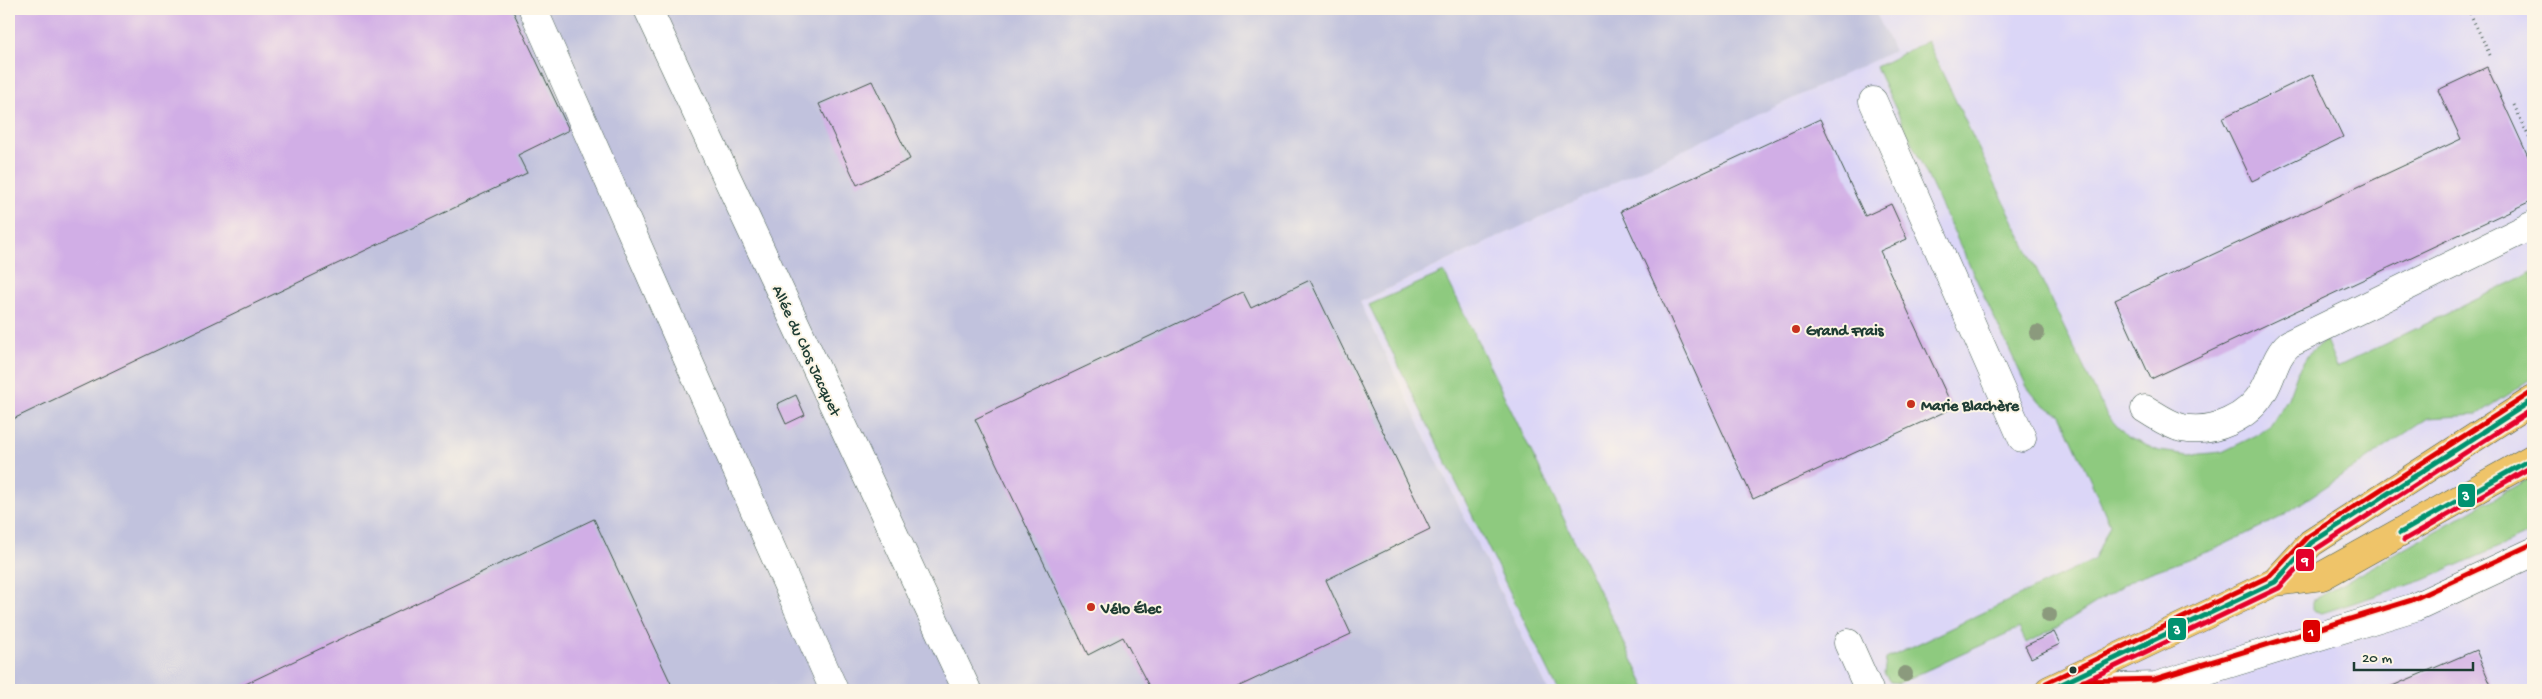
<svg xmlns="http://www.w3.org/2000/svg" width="2542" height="699" viewBox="0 0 2542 699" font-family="'Gochi Hand',sans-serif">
  <rect width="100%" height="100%" fill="#fcf5e5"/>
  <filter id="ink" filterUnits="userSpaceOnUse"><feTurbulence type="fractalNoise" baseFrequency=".02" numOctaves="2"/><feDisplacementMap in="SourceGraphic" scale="10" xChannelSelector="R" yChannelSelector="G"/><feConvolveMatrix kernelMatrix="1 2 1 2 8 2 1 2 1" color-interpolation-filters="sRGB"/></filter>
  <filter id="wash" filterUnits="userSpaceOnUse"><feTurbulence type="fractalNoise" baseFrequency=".0096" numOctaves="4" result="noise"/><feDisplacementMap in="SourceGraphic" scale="20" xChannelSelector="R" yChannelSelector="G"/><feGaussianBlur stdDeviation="1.12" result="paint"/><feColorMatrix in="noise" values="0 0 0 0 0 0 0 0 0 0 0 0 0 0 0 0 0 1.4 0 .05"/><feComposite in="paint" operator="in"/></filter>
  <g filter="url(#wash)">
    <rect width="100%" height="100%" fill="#ece1bf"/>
    <path fill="#dbd6f7" d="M1874 9H2533V690H1548L1360 302 1893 51Z"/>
    <path fill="#c1c2dd" d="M9 9H1874L1894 51 1360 302 1548 690H9Z"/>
    <path fill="#8eca7f" stroke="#56845a" d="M1927 41 2106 414 2127 437 2159 451 2190 455 2222 452 2249 439 2271 425 2288 398 2298 371 2308 355 2326 340 2337 367 2533 272V378L2476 415 2428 418 2279 518 2213 550 2135 578 2059 626 2026 643 2019 628 1899 683 1890 682 1884 673 1886 659 2094 560 2110 524 2061 415 2039 402 2027 387 1876 67Z
      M1444 272 1647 690H1558L1369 305Z
      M2533 476V532L2424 580 2322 613 2312 610V601Z"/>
    <g id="blocks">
      <path fill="#d1aee6" d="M9 9H512L569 130 518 155 527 173 9 421Z
        M2487 67 2533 167V200L2151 379 2115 300 2461 139 2438 90Z
        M2313 74 2343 137 2252 181 2222 118Z
        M872 81 910 159 857 185 819 104Z
        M1820 119 1865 216 1891 204 1907 239 1880 251 1953 408 1753 499 1621 211Z
        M1310 280 1430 529 1326 580 1351 634 1231 690H1151L1123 637 1088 655 975 419 1243 292 1251 308Z
        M796 395 805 415 786 424 777 404Z
        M594 519 674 690H233Z
        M2054 632 2060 644 2031 658 2025 646Z
        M2476 650 2493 690H2383Z"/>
    </g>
  </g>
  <g filter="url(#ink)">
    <use href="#blocks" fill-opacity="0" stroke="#3e5649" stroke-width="1"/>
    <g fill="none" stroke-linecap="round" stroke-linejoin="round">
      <defs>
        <path id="minor" d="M533 9 834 690
          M648 9 967 690
          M1873 101 2022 438
          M2145 409C2157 416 2169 425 2182 428 2213 434 2249 418 2264 390 2273 375 2275 356 2289 344L2533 225
          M1848 643 1869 690
          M2052 689 2156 686 2415 607 2533 552"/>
        <path id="major" d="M2275 582 2311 543 2533 400
          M2049 690 2275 582 2322 576 2533 458"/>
      </defs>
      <use href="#minor" stroke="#3e5649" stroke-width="29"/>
      <use href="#major" stroke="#3e5649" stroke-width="29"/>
      <path stroke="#3e5649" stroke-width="3" stroke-dasharray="1 4" stroke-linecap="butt" d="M2468 9 2491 57
        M2514 105 2533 146"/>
      <use href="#minor" stroke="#fff" stroke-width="28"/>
      <use href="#major" stroke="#efc469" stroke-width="28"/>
      <defs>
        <path id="bus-1" d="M2400 533 2533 458
          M2049 690 2275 582 2311 543 2533 400"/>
        <path id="bus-2" d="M2404 540 2533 466
          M2066 690 2279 588 2316 549 2533 409"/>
        <path id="bus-3" d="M2083 681 2155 679 2412 600 2530 545
          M2046 683 2270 576 2307 537 2529 394"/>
      </defs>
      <use href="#bus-1" stroke="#fcf5e5" stroke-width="9"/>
      <use href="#bus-2" stroke="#fcf5e5" stroke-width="9"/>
      <use href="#bus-3" stroke="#fcf5e5" stroke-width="9"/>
      <use href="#bus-1" stroke="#009270" stroke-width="5"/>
      <use href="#bus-2" stroke="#e4002b" stroke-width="5"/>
      <use href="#bus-3" stroke="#d00" stroke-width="5"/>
    </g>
    <g fill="#8b9a7d">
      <circle cx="2037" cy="333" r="8"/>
      <circle cx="2049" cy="615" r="8"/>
      <circle cx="1905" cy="674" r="8"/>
    </g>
  </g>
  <g fill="#c8321e" stroke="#fcf5e5" stroke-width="2">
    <circle cx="1796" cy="329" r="5"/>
    <circle cx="1911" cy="404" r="5"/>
    <circle cx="1091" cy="607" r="5"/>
  </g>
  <circle fill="#1f3d34" stroke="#fcf5e5" stroke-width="2" cx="2073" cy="670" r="4.5"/>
  <g text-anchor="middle" stroke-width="4" stroke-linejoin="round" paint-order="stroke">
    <g font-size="16" font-weight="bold" fill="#1f3d34" stroke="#fcf5e5" text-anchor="start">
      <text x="1806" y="335">Grand Frais</text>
      <text x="1921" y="410">Marie Blachère</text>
      <text x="1101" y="613">Vélo Élec</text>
    </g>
    <g font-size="16" fill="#1f3d34" stroke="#fcf5e5">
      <text transform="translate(808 350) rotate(65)" y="6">Allée du Clos Jacquet</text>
    </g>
  </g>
  <g stroke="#fcf5e5" stroke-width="2">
    <rect x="2457" y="483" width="19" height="25" rx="5" fill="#009270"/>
    <rect x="2295" y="548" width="20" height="24" rx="5" fill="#e4002b"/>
    <rect x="2167" y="617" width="20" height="24" rx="5" fill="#009270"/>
    <rect x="2302" y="619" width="19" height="24" rx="5" fill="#d00"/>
  </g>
  <g font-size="14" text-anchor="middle" font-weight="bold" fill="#fff">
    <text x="2466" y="500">3</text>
    <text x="2305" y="565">9</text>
    <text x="2177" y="634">3</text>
    <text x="2311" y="636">1</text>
  </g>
  <rect width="2542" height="699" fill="none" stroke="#fcf5e5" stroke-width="30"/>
  <path d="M2354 662v8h119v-8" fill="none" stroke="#1f3d34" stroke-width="2.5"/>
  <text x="2362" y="662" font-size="15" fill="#1f3d34" stroke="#fcf5e5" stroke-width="4" paint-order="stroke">20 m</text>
</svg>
